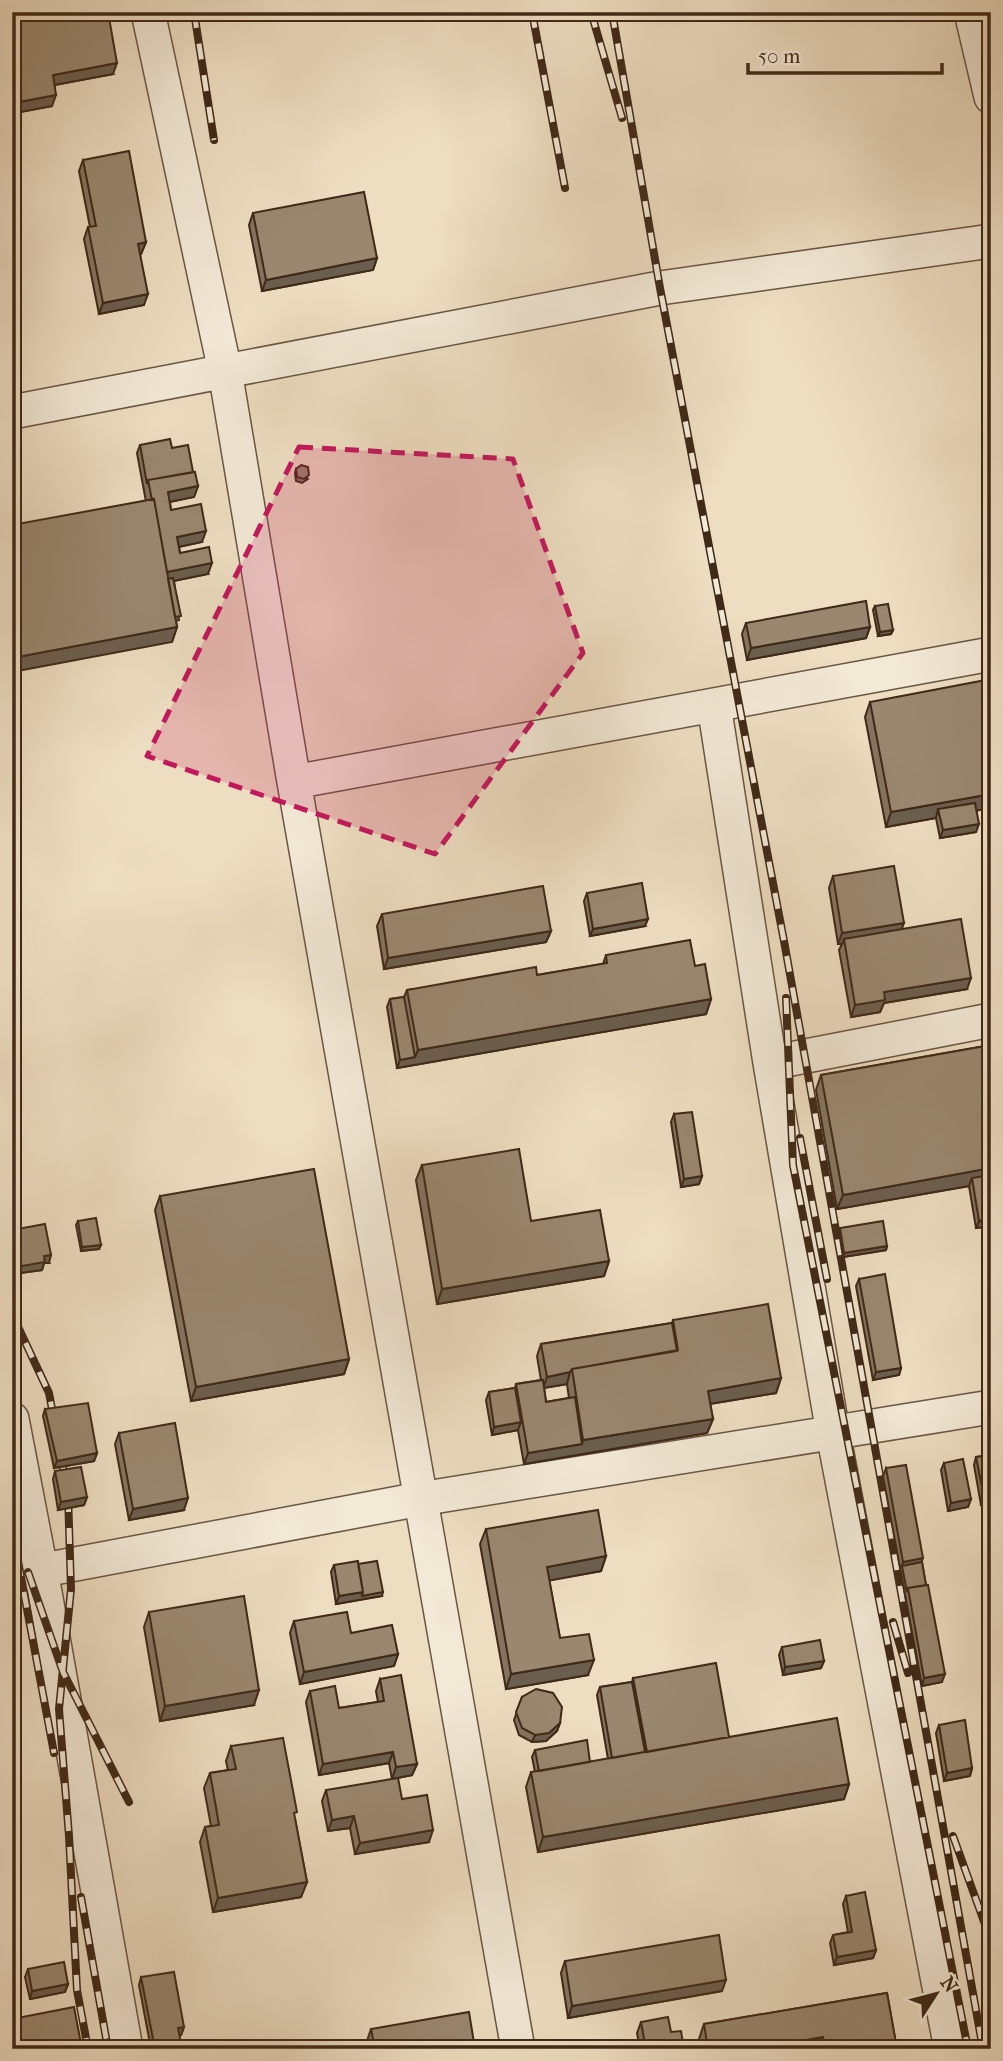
<svg xmlns="http://www.w3.org/2000/svg" width="1003" height="2061" viewBox="0 0 1003 2061" font-family="'IM FELL French Canon',serif">
  <rect width="100%" height="100%" fill="#edddc1"/>
  <filter id="stains"><feTurbulence type="fractalNoise" baseFrequency=".00286" numOctaves="4"/><feColorMatrix values="0 0 0 0 .2 0 0 0 0 .09 0 0 0 0 .02 0 0 0 .5 -.17"/></filter>
  <radialGradient id="worn" r=".72"><stop offset=".6" stop-color="#630" stop-opacity="0"/><stop offset="1" stop-color="#630" stop-opacity=".3"/></radialGradient>
  <g fill="none" stroke-linecap="round" stroke-linejoin="round">
    <defs>
      <path id="minor" d="M148 12 225 371 294 782 518 2049
        M971 12 991 97
        M12 412 660 288 991 241
        M714 705 770 1063 833 1433 951 2049
        M294 782 991 654
        M770 1063 991 1020
        M12 1419 41 1570 126 2049
        M12 1576 420 1499 991 1407"/>
    </defs>
    <use href="#minor" stroke="#6a5642" stroke-width="36"/>
    <use href="#minor" stroke="#f3e9d7" stroke-width="33"/>
    <defs>
      <path id="rail" d="M194 12 214 140
        M532 12 565 188
        M591 12 622 118
        M612 12 660 288 784 941 983 2049
        M786 998 793 1165 968 2049
        M800 1138 827 1279
        M12 1314 49 1393 68 1495 71 1589 59 1709 69 1836 77 1990 88 2049
        M12 1529 54 1753
        M28 1572 63 1672 129 1802
        M893 1622 908 1673
        M953 1836 991 1941
        M81 1897 108 2049"/>
    </defs>
    <use href="#rail" stroke="#3f2917" stroke-width="8"/>
    <use href="#rail" stroke="#f3e9d7" stroke-width="5" stroke-dasharray="16" stroke-linecap="butt"/>
  </g>
  <path fill="#84745f" stroke="#3f2917" stroke-width="2" fill-rule="evenodd" d="M12 12 113 74 55 85 52 106 15 113 12 98Z
    M83 160 146 242 141 254H140L144 305 99 314 84 239 88 227H90L79 171Z
    M253 213 377 258 373 270 262 291 249 225Z
    M140 445 172 448 193 472 198 486 194 497 170 502 171 510 202 542 179 547 180 553 208 574 174 581 179 620 176 621 177 627 172 642 137 453Z
    M296 469 308 479 302 483 296 481 295 473Z
    M875 606 893 630 891 634 878 636 873 610Z
    M746 623 870 627 866 638 747 660 742 634Z
    M870 702 977 810 976 832 940 838 936 818 886 827 865 717Z
    M833 876 902 929 967 989 884 1003 880 1012 851 1017 839 950 842 944H838L829 888Z
    M587 893 645 926 590 936 584 901Z
    M382 914 551 931 546 942 384 969 377 926Z
    M606 955 695 966 711 999 706 1014 397 1068 387 1007 390 999 404 997 407 990 537 975 603 964Z
    M991 1045V1226L976 1228 969 1186 837 1209 816 1090 821 1075Z
    M674 1114 702 1176 699 1184 681 1187 671 1122Z
    M422 1165 609 1261 604 1276 437 1304 416 1180Z
    M160 1196 349 1359 344 1374 191 1401 155 1210Z
    M78 1221 99 1249 81 1251 76 1225Z
    M840 1228 887 1246 886 1250 843 1257 839 1232Z
    M12 1230 49 1263H44L42 1270 13 1274 12 1269Z
    M859 1279 901 1368 899 1375 873 1380 856 1286Z
    M673 1320 781 1378 776 1393 710 1404 713 1419 707 1433 524 1464 518 1430 492 1435 486 1400 489 1392 515 1388 516 1384 541 1380 537 1356 541 1344 672 1323ZM567 1384 569 1398 546 1402 544 1388Z
    M45 1409 97 1453 94 1461 54 1468 43 1416Z
    M119 1433 184 1510 129 1520 115 1444Z
    M991 1455V1503L981 1505 974 1465 976 1457Z
    M944 1463 971 1499 968 1507 948 1511 941 1470Z
    M886 1468 922 1562 942 1682 922 1686 883 1476Z
    M55 1471 87 1497 84 1505 58 1510 53 1479Z
    M486 1529 606 1556 601 1571 549 1580 560 1638 588 1675 506 1689 480 1544Z
    M358 1564 382 1596 336 1604 331 1572 334 1565Z
    M149 1612 254 1705 160 1721 144 1627Z
    M294 1621 351 1633 398 1654 394 1666 300 1684 290 1633Z
    M782 1647 824 1661 821 1668 783 1675 779 1655Z
    M633 1678 729 1737 849 1784 844 1799 538 1852 526 1787 531 1772H535L532 1757 535 1750 590 1762 608 1759 597 1695 600 1687 632 1682Z
    M380 1679 417 1764 412 1775 392 1779 389 1763 319 1775 306 1702 310 1691 339 1708 378 1702 376 1691Z
    M522 1697 560 1723 557 1731 546 1741 532 1742 519 1735 514 1720Z
    M939 1725 972 1768 970 1776 944 1781 936 1733Z
    M231 1746 295 1819 307 1882 301 1897 213 1912 200 1842 205 1827 211 1826 204 1788 210 1773 228 1770 226 1761Z
    M326 1790 402 1799 429 1842 355 1854 350 1828 328 1831 322 1801Z
    M846 1896 876 1950 873 1958 834 1965 830 1943 833 1935 848 1932 843 1904Z
    M565 1961 722 1991 568 2018 561 1973Z
    M28 1969 68 1984 65 1992 30 1999 25 1977Z
    M141 1977 184 2027 181 2035H179L182 2049H151L139 1985Z
    M887 1993 897 2049H700L699 2039 704 2024Z
    M641 2022 671 2032 684 2049H640L637 2033Z
    M371 2029 475 2049H369L367 2041Z"/>
  <path fill="#6b5e4e" stroke="#3f2917" stroke-width="2" d="M117 63 113 74 49 86 53 75Z
    M56 95 52 106 15 113 19 102Z
    M146 242 141 254 134 255 138 244Z
    M377 258 373 270 262 291 266 280Z
    M148 294 144 305 99 314 103 303Z
    M198 486 194 497 164 503 168 492Z
    M206 531 202 542 173 548 177 537Z
    M212 563 208 574 163 583 165 572Z
    M177 627 172 642 12 672V658Z
    M870 627 866 638 747 660 751 648Z
    M893 630 891 634 878 636 880 632Z
    M991 794V808L940 817 938 809 936 818 886 827 891 812Z
    M979 824 976 832 940 838 943 830Z
    M648 919 645 926 590 936 593 929Z
    M904 923 900 934 844 939 842 944H838L842 933Z
    M551 931 546 942 384 969 388 958Z
    M971 978 967 989 884 1003 880 1012 851 1017 855 1005 884 992Z
    M711 999 706 1014 397 1068 400 1060 415 1057 418 1050Z
    M991 1168V1182L972 1178 969 1186 837 1209 843 1195Z
    M702 1176 699 1184 681 1187 684 1179Z
    M991 1219V1226L976 1228 979 1221Z
    M101 1245 99 1249 81 1251 82 1247Z
    M887 1246 886 1250 843 1257 844 1253Z
    M51 1255 49 1263H44L42 1270 13 1274 16 1267 44 1256Z
    M609 1261 604 1276 437 1304 442 1289Z
    M349 1359 344 1374 191 1401 196 1387Z
    M901 1368 899 1375 873 1380 876 1372Z
    M570 1372 567 1384 543 1388 547 1377Z
    M781 1378 776 1393 703 1405 708 1391Z
    M713 1419 707 1433 524 1464 528 1453 582 1444 583 1440Z
    M521 1422 518 1430 492 1435 494 1427Z
    M97 1453 94 1461 54 1468 57 1461Z
    M991 1496V1503L981 1505 984 1497Z
    M87 1497 84 1505 58 1510 61 1502Z
    M188 1498 184 1510 129 1520 133 1509Z
    M971 1499 968 1507 948 1511 951 1503Z
    M606 1556 601 1571 542 1582 547 1567Z
    M923 1558 920 1566H902L903 1562Z
    M363 1592H383L382 1596 336 1604 339 1596Z
    M398 1654 394 1666 300 1684 304 1672Z
    M594 1660 588 1675 506 1689 511 1674Z
    M824 1661 821 1668 783 1675 785 1667Z
    M945 1674 942 1682 922 1686 924 1678Z
    M259 1690 254 1705 160 1721 165 1706Z
    M560 1723 557 1731 546 1741 532 1742 535 1735Z
    M393 1752 389 1763 319 1775 323 1764Z
    M417 1764 412 1775 392 1779 396 1767Z
    M972 1768 970 1776 944 1781 947 1773Z
    M849 1784 844 1799 538 1852 543 1837Z
    M354 1816 350 1828 328 1831 332 1820Z
    M433 1830 429 1842 355 1854 360 1843Z
    M307 1882 301 1897 213 1912 218 1898Z
    M876 1950 873 1958 834 1965 837 1957Z
    M726 1980 722 1991 568 2018 572 2006Z
    M68 1984 65 1992 30 1999 32 1991Z
    M184 2027 181 2035 175 2036 178 2028Z
    M823 2037 818 2049H755Z"/>
  <path fill="#99876f" stroke="#3f2917" stroke-width="2" d="M12 12H108L117 63 53 75 56 95 19 102 12 65Z
    M129 151 146 242 138 244 148 294 103 303 88 227 96 226 83 160Z
    M364 192 377 258 266 280 253 213Z
    M170 439 172 448 188 445 193 472 148 480 147 484 140 445Z
    M301 465 308 467 309 475 304 479 297 477 296 469Z
    M195 472 198 486 168 492 171 510 201 504 206 531 177 537 180 553 209 547 212 563 167 572 154 499 152 500 148 480Z
    M154 499 177 627 12 658V525Z
    M173 578 181 616 175 617 168 579Z
    M866 601 870 627 751 648 746 623Z
    M888 604 893 630 880 632 875 606Z
    M991 679V794L891 812 870 702Z
    M975 803 979 824 943 830 938 809Z
    M894 866 904 923 842 933 833 876Z
    M642 883 648 919 593 929 587 893Z
    M543 886 551 931 388 958 382 914Z
    M961 919 971 978 884 992 885 1000 855 1005 844 939Z
    M690 940 695 966 705 964 711 999 418 1050 407 990 536 967 537 975 607 963 606 955Z
    M404 997 415 1057 400 1060 390 999Z
    M991 1045V1168L843 1195 821 1075Z
    M692 1112 702 1176 684 1179 674 1114Z
    M519 1149 531 1221 600 1210 609 1261 442 1289 422 1165Z
    M314 1169 349 1359 196 1387 160 1196Z
    M991 1175V1219L979 1221 972 1178Z
    M96 1218 101 1245 82 1247 78 1221Z
    M883 1221 887 1246 844 1253 840 1228Z
    M45 1224 51 1255 44 1256 45 1262 16 1267 12 1245V1230Z
    M885 1274 901 1368 876 1372 859 1279Z
    M768 1304 781 1378 708 1391 713 1419 583 1440 572 1369 678 1350 673 1320Z
    M672 1323 677 1351 572 1369 570 1372 547 1377 541 1344Z
    M543 1380 546 1402 575 1397 582 1444 528 1453 516 1384Z
    M515 1388 521 1422 494 1427 489 1392Z
    M88 1403 97 1453 57 1461 45 1409Z
    M175 1423 188 1498 133 1509 119 1433Z
    M991 1455V1496L984 1497 976 1457Z
    M963 1459 971 1499 951 1503 944 1463Z
    M906 1465 923 1558 903 1562 886 1468Z
    M81 1467 87 1497 61 1502 55 1471Z
    M598 1510 606 1556 547 1567 560 1638 589 1634 594 1660 511 1674 486 1529Z
    M358 1561 363 1592 339 1596 334 1565Z
    M377 1561 383 1592 362 1596 363 1592 358 1564Z
    M922 1562 926 1585 908 1588 907 1592 902 1566Z
    M928 1585 945 1674 924 1678 908 1588Z
    M244 1596 259 1690 165 1706 149 1612Z
    M347 1612 351 1633 392 1625 398 1654 304 1672 294 1621Z
    M820 1640 824 1661 785 1667 782 1647Z
    M716 1663 729 1737 647 1752 633 1678Z
    M401 1675 417 1764 396 1767 393 1752 323 1764 310 1691 335 1686 339 1708 384 1701 380 1679Z
    M632 1682 645 1752 612 1758 600 1687Z
    M536 1689 553 1693 562 1707 560 1723 549 1733 535 1735 522 1728 516 1712 522 1697Z
    M837 1718 849 1784 543 1837 531 1772Z
    M965 1720 972 1768 947 1773 939 1725Z
    M283 1738 297 1812 294 1813 307 1882 218 1898 205 1827 219 1825 210 1773 236 1769 231 1746Z
    M587 1740 590 1762 539 1771 535 1750Z
    M398 1778 402 1799 427 1795 433 1830 360 1843 354 1816 332 1820 326 1790Z
    M865 1892 876 1950 837 1957 833 1935 852 1932 846 1896Z
    M719 1935 726 1980 572 2006 565 1961Z
    M64 1962 68 1984 32 1991 28 1969Z
    M174 1972 184 2027 178 2028 182 2049H155L141 1977Z
    M887 1993 897 2049H825L823 2037 755 2049H708L704 2024Z
    M74 2007 82 2049H12V2019Z
    M469 2012 475 2049H375L371 2029Z
    M668 2017 671 2032 681 2031 684 2049H646L641 2022Z
    M607 2046 608 2049H586Z"/>
  <path fill="#c2185b" fill-opacity="0.2" stroke="#c2185b" stroke-width="5" stroke-dasharray="14 9" stroke-linejoin="round" d="M299 447 513 459 583 653 435 854 147 756Z"/>
  <rect width="1003" height="2061" fill="none" stroke="#edddc1" stroke-width="42"/>
  <rect x="14" y="14" width="975" height="2033" fill="none" stroke="#3f2917" stroke-width="3.5"/>
  <rect x="21" y="21" width="961" height="2019" fill="none" stroke="#3f2917" stroke-width="2"/>
  <g transform="translate(936 1994) rotate(54)" stroke="#f3e9d7" stroke-width="5" paint-order="stroke">
  <path d="M0-5L12 26L0 18L-12 26Z" fill="#3f2917"/>
  <text y="-10" font-size="19" font-weight="bold" text-anchor="middle" fill="#3f2917">N</text>
  </g>
  <path d="M748 63v10h194v-10" fill="none" stroke="#3f2917" stroke-width="3.5"/>
  <text x="758" y="63" font-size="21" fill="#3f2917" stroke="#f3e9d7" stroke-width="5" paint-order="stroke">50 m</text>
  <rect width="100%" height="100%" filter="url(#stains)"/>
  <rect width="100%" height="100%" fill="url(#worn)"/>
</svg>
